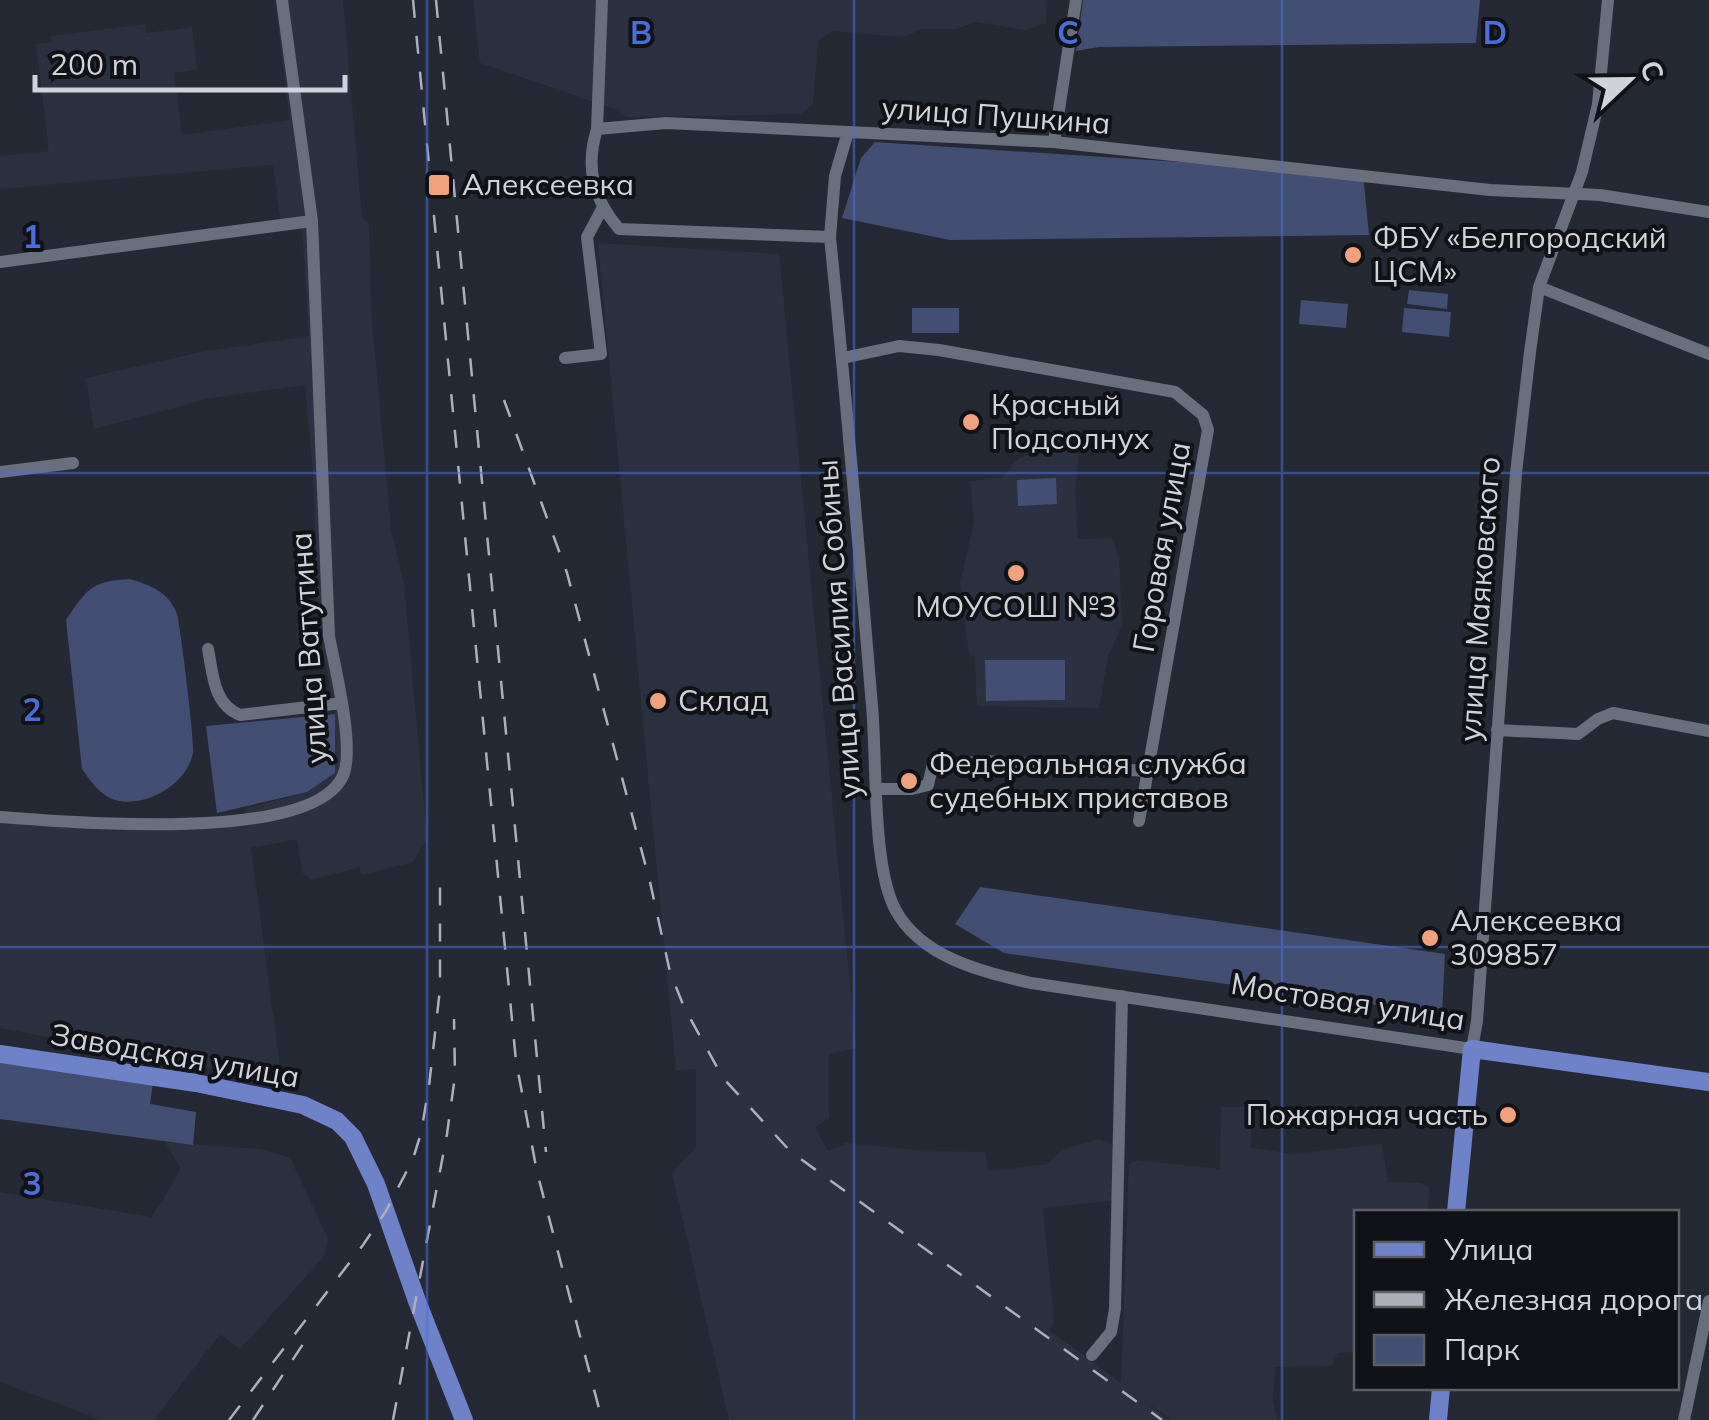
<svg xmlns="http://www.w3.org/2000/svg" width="1709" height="1420" viewBox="0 0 1709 1420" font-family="Mulish,sans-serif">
  <rect width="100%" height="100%" fill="#252934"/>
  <path fill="#2c3142" d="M275 0H343L362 218 369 224 371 310 391 529 404 584 427 839 413 862 361 875 360 867 311 880 303 874 297 839 251 848 282 1082 0 1028V821L246 816 245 809 307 792 335 773V714L318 623 313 473 305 385 211 398 94 429 86 378 201 352 309 336 302 228 282 230 273 165 0 189V156L49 151 36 44 52 42 51 36 145 24 146 33 192 27 197 70 174 73 182 135 290 120Z
    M473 0H1047L1046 23 1025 30 976 22 956 29H921L905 37 832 31 818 41 813 104 801 114 627 117 612 108 480 63Z
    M598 243 779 254 856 1048 829 1054V1118L815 1127 828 1151 846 1143 928 1151 985 1152 988 1171 1048 1164 1063 1149 1099 1139 1114 1146 1116 1200 1043 1208 1054 1322 1049 1330 1121 1383 1129 1165 1136 1160 1220 1169 1221 1107H1251V1148L1292 1154 1382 1144 1388 1182 1421 1183 1429 1187 1428 1212H1356V1352L1338 1353 1331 1366 1275 1367 1273 1398 1277 1420H1172L1142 1399 1169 1420H729L672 1173 696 1147V1069L676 1071Z
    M1060 452 1079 454 1075 492 1078 539 1112 538 1119 557 1122 625 1108 656 1099 708 977 706 975 657 969 655 960 584 974 522 970 481 1002 478 1020 457Z
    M165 1142 261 1149 290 1158 329 1240 322 1259 240 1349 220 1334 154 1420H102L0 1382V1192L152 1217 181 1169Z"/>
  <path fill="#424e72" d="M1083 0H1480L1476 43 1099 47 1076 51Z
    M875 142 1363 174 1369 235 950 240 842 218 861 158Z
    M1409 290 1448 294 1447 309 1407 304Z
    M1301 300 1348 304 1346 328 1299 324Z
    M959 308V333H912V308Z
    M1404 308 1451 312 1449 337 1402 332Z
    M1056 478 1057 504 1018 506 1017 480Z
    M130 579C150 585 169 592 177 614 180 623 195 743 193 752 189 783 145 809 115 800 101 796 90 781 82 769L66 620C87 589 91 581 130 579Z
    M985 660H1065V700L986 701Z
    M335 714V773L307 792 217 813 206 726Z
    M980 887 1445 954 1442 1014 1004 953 955 924Z
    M0 1060 153 1083 150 1104 196 1112 193 1145 0 1119Z"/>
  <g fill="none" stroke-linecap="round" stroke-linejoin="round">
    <path stroke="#6a6f7d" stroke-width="12" d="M597 129 602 0
      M848 132 835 176 830 237C846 393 859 550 872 706 877 760 872 865 895 909 921 958 983 972 1031 983L1472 1049 1477 1021 1516 473 1530 352 1539 287 1582 172 1598 104 1608 0
      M1054 142 1076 0
      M830 237 619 229C593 198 585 168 597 129L666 123 1054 142 1490 190 1600 195 1709 212
      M0 262 312 221
      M1539 287 1709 354
      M565 358 601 354 587 237 602 209
      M843 358 899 346 939 350 1175 392 1203 415 1208 430 1139 821
      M0 472 73 463
      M208 649C213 674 213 704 240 715L342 703
      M1497 730 1578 734 1598 719 1613 713 1709 731
      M877 789H912L928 785 932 768 983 761 1147 771
      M0 817C65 821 318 846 344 773 354 744 335 668 329 636L312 221 282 0
      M1092 1355 1111 1332 1115 1309 1122 996
      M1684 1420 1709 1301"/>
    <path stroke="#6e82c9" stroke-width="18" d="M0 1054 196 1083 303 1105 337 1121 353 1137 376 1184 417 1301 464 1420
      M1456 1212 1472 1049 1709 1082
      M1438 1420 1441 1388"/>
    <path stroke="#aeb0b9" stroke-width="2.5" stroke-dasharray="18 18" stroke-linecap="butt" d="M413 0 516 1061 537 1172 602 1420
      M436 0 546 1152
      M504 400 567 573 650 882 670 972 684 1007 723 1078 791 1152 1162 1420
      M229 1420 363 1245 386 1211 413 1159 421 1133 429 1086 440 989V879
      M253 1420 309 1335
      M393 1420 447 1134 455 1076 454 1019"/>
  </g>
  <path fill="none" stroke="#4a6fd9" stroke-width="2.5" stroke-opacity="0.55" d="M427 0V1420M854 0V1420M1282 0V1420M0 473H1709M0 947H1709"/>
  <g fill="#f1a17c" stroke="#101217" stroke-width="4">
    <rect x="427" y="173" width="24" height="24" rx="5"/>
    <circle cx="1353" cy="255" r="10"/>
    <circle cx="971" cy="422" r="10"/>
    <circle cx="1016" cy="573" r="10"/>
    <circle cx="658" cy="701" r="10"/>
    <circle cx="909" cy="781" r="10"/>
    <circle cx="1430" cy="938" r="10"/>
    <circle cx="1508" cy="1115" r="10"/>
  </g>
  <g text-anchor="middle" stroke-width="8" stroke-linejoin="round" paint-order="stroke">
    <g font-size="30" fill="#d1d3db" stroke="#101217">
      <text transform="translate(996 116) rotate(4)" y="10">улица Пушкина</text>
      <text transform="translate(1162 547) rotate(-80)" y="10">Горовая улица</text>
      <text transform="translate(1480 599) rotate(-86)" y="10">улица Маяковского</text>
      <text transform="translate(839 629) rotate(-94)" y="10">улица Василия Собины</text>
      <text transform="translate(309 648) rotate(-94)" y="10">улица Ватутина</text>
      <text transform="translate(1348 1002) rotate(9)" y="10">Мостовая улица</text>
      <text transform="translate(175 1056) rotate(10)" y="10">Заводская улица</text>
    </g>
    <g font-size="30" fill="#d1d3db" stroke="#101217" text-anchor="start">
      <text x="462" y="195">Алексеевка</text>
      <text x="1373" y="248">ФБУ «Белгородский<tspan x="1373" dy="34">ЦСМ»</tspan></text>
      <text x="991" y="415">Красный<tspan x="991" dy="34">Подсолнух</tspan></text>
      <text x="1016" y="617" text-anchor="middle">МОУСОШ №3</text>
      <text x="678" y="711">Склад</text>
      <text x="929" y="774">Федеральная служба<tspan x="929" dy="34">судебных приставов</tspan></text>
      <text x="1450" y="931">Алексеевка<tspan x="1450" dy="34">309857</tspan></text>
      <text x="1488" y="1125" text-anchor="end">Пожарная часть</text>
    </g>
  </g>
  <g font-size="32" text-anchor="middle" font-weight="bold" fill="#4a6fd9" stroke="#101217" stroke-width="8" stroke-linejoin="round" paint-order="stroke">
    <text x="641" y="44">B</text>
    <text x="1068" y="44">C</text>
    <text x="1495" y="44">D</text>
    <text x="32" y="248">1</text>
    <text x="32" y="721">2</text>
    <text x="32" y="1195">3</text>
  </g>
  <rect x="1354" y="1210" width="325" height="180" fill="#101217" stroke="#5d5f65" stroke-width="2.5"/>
  <rect x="1374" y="1242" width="50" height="15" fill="#6e82c9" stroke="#5d5f65" stroke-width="2.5"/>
  <text x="1444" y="1260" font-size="30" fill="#d1d3db">Улица</text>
  <rect x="1374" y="1292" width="50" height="15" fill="#aeb0b9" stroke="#5d5f65" stroke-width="2.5"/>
  <text x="1444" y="1310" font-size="30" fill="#d1d3db">Железная дорога</text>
  <rect x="1374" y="1335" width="50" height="30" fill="#424e72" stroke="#5d5f65" stroke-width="2.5"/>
  <text x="1444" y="1360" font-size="30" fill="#d1d3db">Парк</text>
  <g transform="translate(1629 80) rotate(68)" stroke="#101217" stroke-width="8" paint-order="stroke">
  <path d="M0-8L18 38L0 25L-18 38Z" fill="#d1d3db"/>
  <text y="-15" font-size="28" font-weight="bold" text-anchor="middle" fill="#d1d3db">С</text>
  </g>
  <path d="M35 75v15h310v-15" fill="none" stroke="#d1d3db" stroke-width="5"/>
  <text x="50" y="75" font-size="30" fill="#d1d3db" stroke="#101217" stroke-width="8" paint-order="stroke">200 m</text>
</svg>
